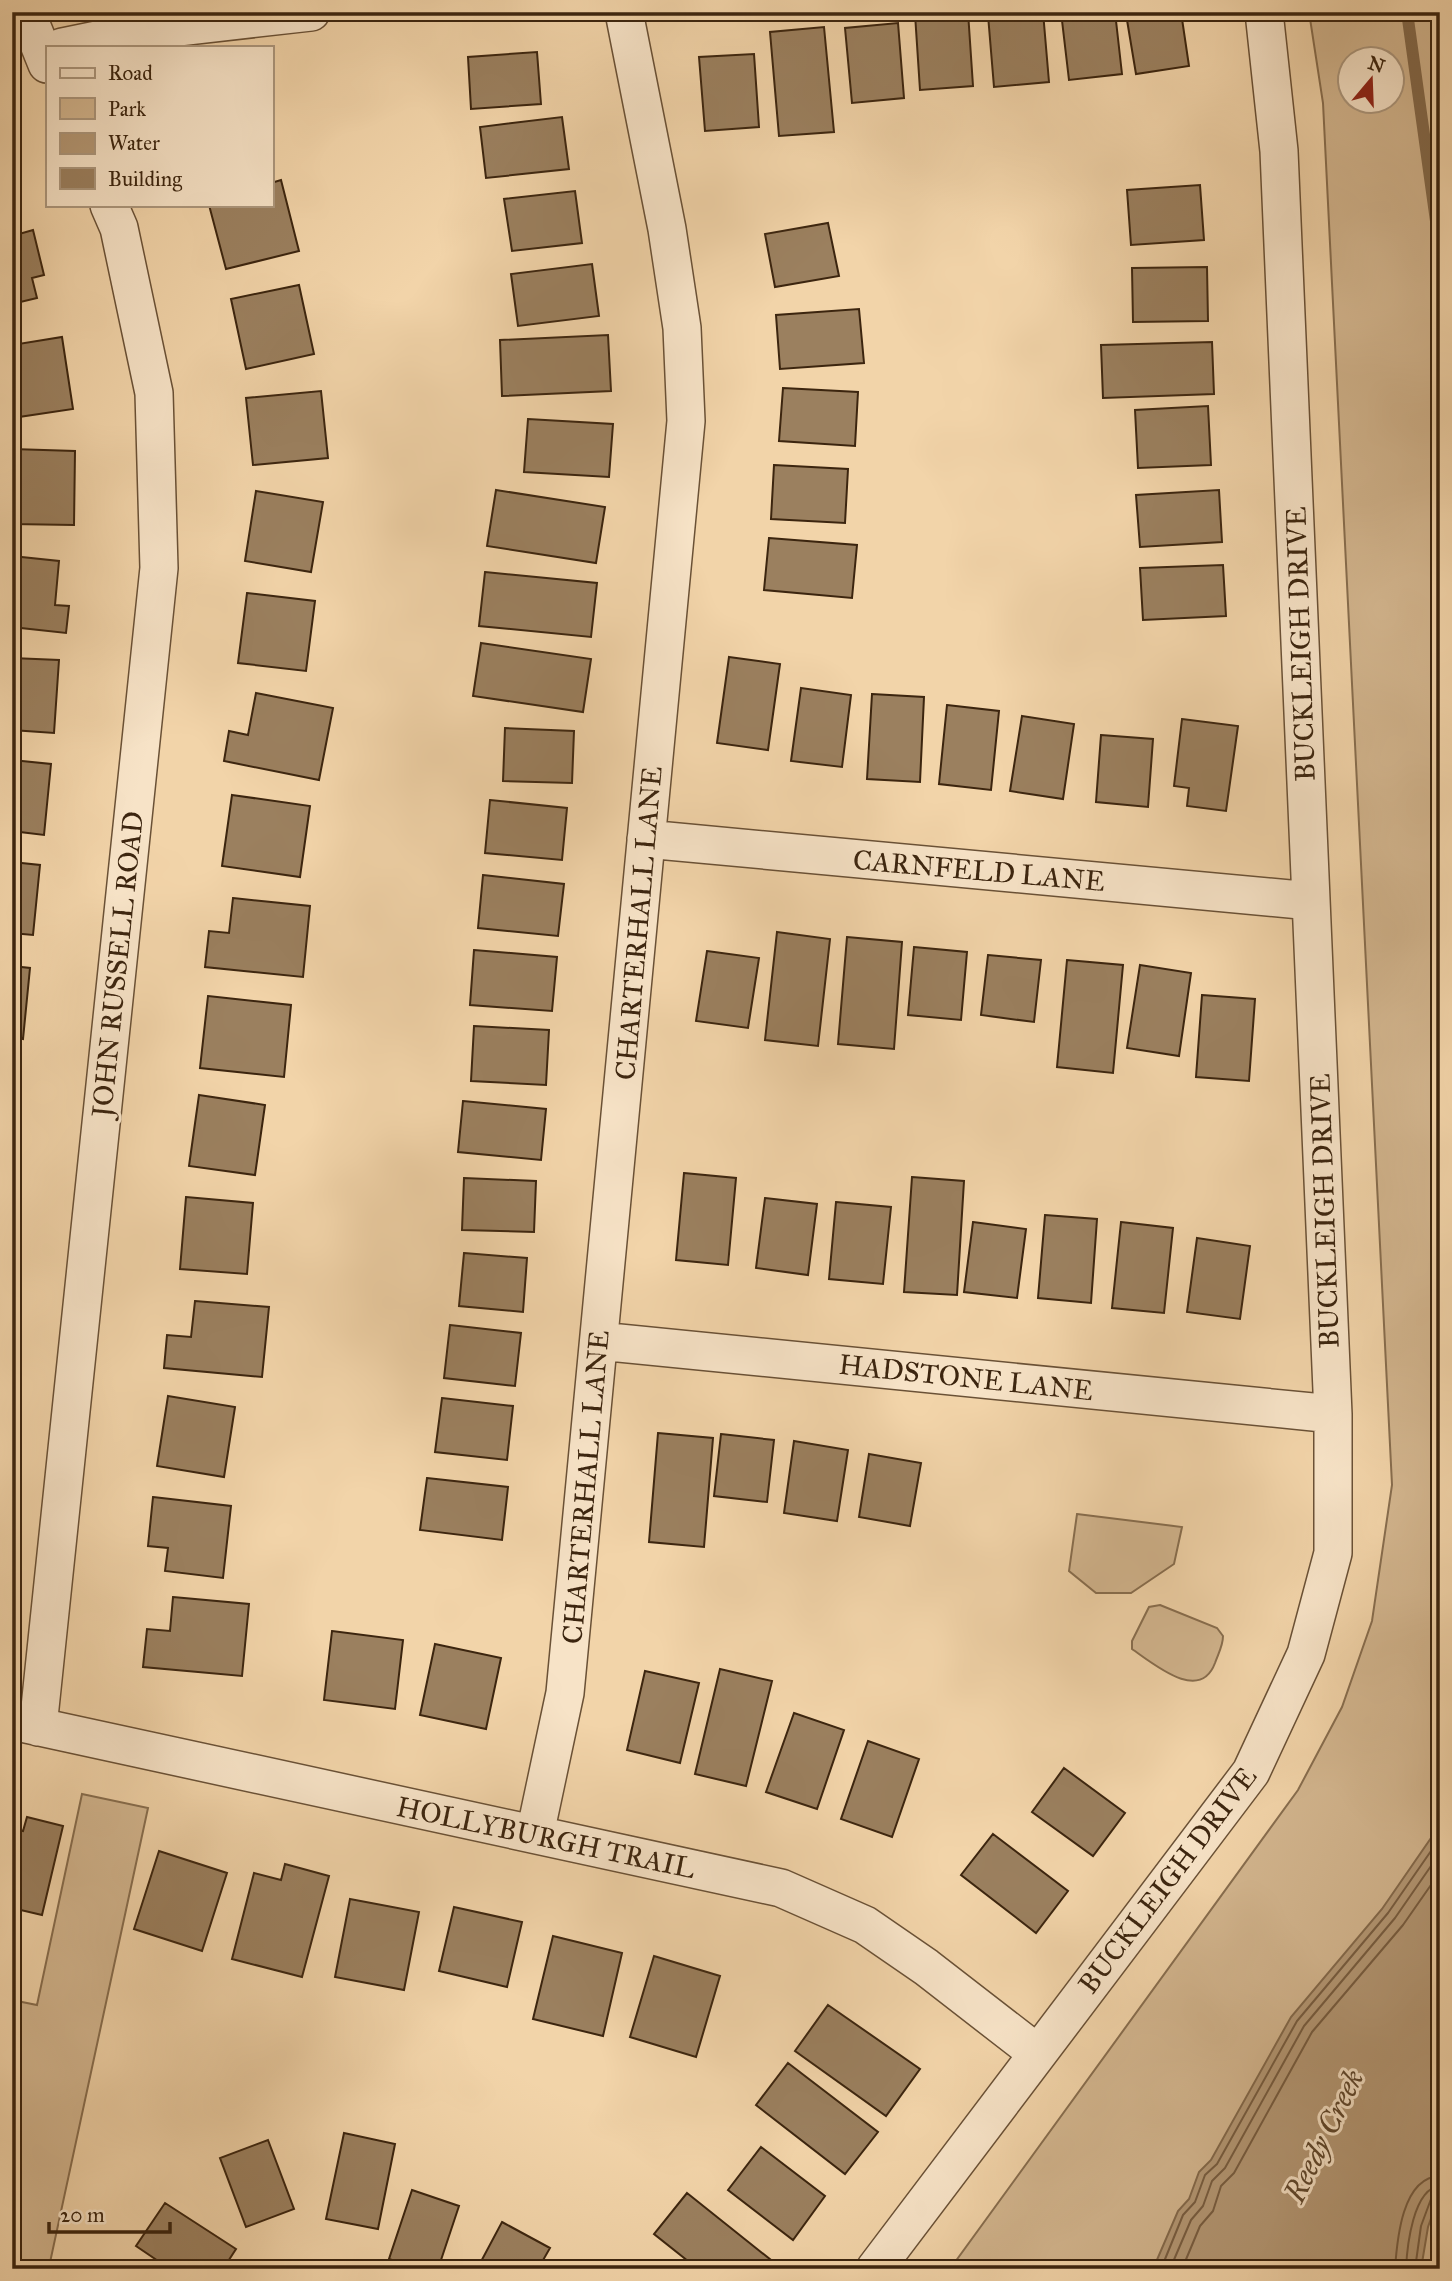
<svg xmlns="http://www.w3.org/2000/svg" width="1452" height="2281" viewBox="0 0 1452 2281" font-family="'IM FELL Great Primer',serif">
  <rect width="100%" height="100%" fill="#f2d4a9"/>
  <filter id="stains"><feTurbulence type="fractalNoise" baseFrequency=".00286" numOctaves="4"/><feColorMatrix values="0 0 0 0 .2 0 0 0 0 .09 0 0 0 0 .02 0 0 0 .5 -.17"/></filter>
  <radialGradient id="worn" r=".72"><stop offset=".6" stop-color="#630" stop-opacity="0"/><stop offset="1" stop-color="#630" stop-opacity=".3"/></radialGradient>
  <path fill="#d3b68f" stroke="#886e4f" stroke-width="2" fill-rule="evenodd" d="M1309 12H1440V2269H950L1298 1790 1342 1707 1372 1621 1392 1485 1323 103ZM1350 60H1392V102H1350Z
    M1077 1514 1182 1527 1174 1564 1131 1593H1096L1069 1571Z
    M1160 1605 1217 1628 1223 1636C1223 1646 1218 1654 1215 1663 1200 1703 1155 1665 1132 1649V1641L1149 1607Z
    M82 1794 148 1808 49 2267 55 2269H12V2000L37 2005Z"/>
  <path fill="#b49875" stroke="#846a4c" stroke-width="2" d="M1440 1825V2193L1428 2227 1421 2269H1153L1178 2211 1189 2199 1199 2172 1211 2160 1291 2017 1382 1909Z"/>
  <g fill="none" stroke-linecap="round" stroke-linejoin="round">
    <path stroke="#785e42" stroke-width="2" d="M1161 2269 1183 2215 1195 2202 1205 2175 1217 2164 1297 2021 1388 1913 1440 1838
      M1170 2269 1191 2220 1203 2206 1212 2181 1225 2168 1304 2026 1395 1918 1440 1853
      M1182 2269 1200 2226 1213 2211 1221 2186 1234 2173 1312 2032 1403 1925 1440 1872
      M1395 2269C1397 2240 1402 2177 1440 2176
      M1406 2269C1407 2247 1413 2188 1440 2186
      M1415 2269 1421 2226 1431 2199 1440 2195"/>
    <path stroke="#846a4c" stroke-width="12" d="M1407 12 1440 250
      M1440 318 1437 352 1440 360"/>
  </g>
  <path fill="#9b805f" stroke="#3c250f" stroke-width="2" d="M968 12 973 86 920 90 915 14Z
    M1043 12 1049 82 994 87 988 15Z
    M1061 12H1115L1122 74 1069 80Z
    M1139 12H1181L1189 66 1136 74 1126 14Z
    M898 23 904 98 852 103 845 28Z
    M824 27 834 132 779 136 770 32Z
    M537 52 541 104 471 109 468 57Z
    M754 54 759 127 705 131 699 57Z
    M562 117 569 169 486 178 480 127Z
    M281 180 299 251 226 269 209 205H271V183Z
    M1200 185 1204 240 1131 245 1127 190Z
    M575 191 582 243 512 251 504 199Z
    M828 223 839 276 775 287 765 234Z
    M33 230 44 275 32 278 37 298 12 304V236Z
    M592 264 599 316 518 326 511 274Z
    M1207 267 1208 321 1133 322 1132 268Z
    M299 285 314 354 246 369 231 299Z
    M859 309 864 363 780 369 776 315Z
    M608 335 611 391 502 396 500 340Z
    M62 337 73 409 12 418V345Z
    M1212 342 1214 394 1103 398 1101 345Z
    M783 388 858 392 855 446 779 441Z
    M321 391 328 458 253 465 246 398Z
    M1208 406 1211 465 1138 468 1135 410Z
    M528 419 613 424 609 477 524 472Z
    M12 449 75 451 74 525 12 524Z
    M774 465 848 469 845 523 771 519Z
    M496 490 605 507 596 563 487 546Z
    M1219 490 1222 542 1140 547 1136 495Z
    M256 491 323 502 311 572 245 561Z
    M769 538 857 545 852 598 764 590Z
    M12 556 59 561 55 605 69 606 66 633 12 627Z
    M1223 565 1226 616 1143 620 1140 568Z
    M485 572 597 583 591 637 479 626Z
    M247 593 315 601 306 671 238 663Z
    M481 643 591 659 583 712 473 696Z
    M729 657 780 664 768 750 717 743Z
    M12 658 59 660 54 733 12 730Z
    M801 688 851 695 842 767 791 761Z
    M256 693 333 708 319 780 224 761 229 731 248 735Z
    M872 694 924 697 920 782 867 779Z
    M947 705 999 711 991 790 939 784Z
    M1022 716 1074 724 1063 799 1010 791Z
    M1182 719 1238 726 1226 811 1187 806 1189 788 1174 786Z
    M505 728 574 731 572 783 503 781Z
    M1101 735 1153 739 1148 807 1096 802Z
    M12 760 51 764 44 835 12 831Z
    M232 795 310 806 300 877 222 866Z
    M490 800 567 808 562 860 485 853Z
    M12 862 40 865 33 935 12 933Z
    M483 875 564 884 558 936 478 928Z
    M233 898 310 906 303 977 205 967 209 931 229 933Z
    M777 932 830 939 818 1046 765 1040Z
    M847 937 902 942 894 1049 838 1044Z
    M914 947 967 952 961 1020 908 1015Z
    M474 950 557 957 552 1011 470 1005Z
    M707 951 759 958 748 1028 696 1021Z
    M988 955 1041 960 1034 1022 981 1015Z
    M1067 960 1123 965 1113 1073 1057 1067Z
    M1140 965 1191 973 1179 1056 1127 1048Z
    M12 966 30 968 23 1039 12 1037Z
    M1202 995 1255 999 1249 1081 1196 1077Z
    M208 996 291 1005 284 1077 200 1068Z
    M474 1026 549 1030 546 1085 471 1081Z
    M12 1065 19 1066 12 1133Z
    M199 1095 265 1105 255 1175 189 1166Z
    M463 1101 546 1109 541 1160 458 1152Z
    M684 1173 736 1178 728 1265 676 1260Z
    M912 1177 964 1181 957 1295 904 1292Z
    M464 1178 536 1181 534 1232 462 1230Z
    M186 1197 253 1203 247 1274 180 1269Z
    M765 1198 817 1204 808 1275 756 1268Z
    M836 1202 891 1207 883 1284 829 1279Z
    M1045 1215 1097 1219 1091 1303 1038 1298Z
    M973 1222 1026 1229 1017 1298 964 1292Z
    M1121 1222 1173 1228 1164 1313 1112 1308Z
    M1197 1238 1250 1246 1240 1319 1187 1312Z
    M464 1253 527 1258 523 1312 459 1306Z
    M195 1301 269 1307 262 1377 164 1368 167 1335 191 1337Z
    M450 1325 521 1333 515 1386 444 1378Z
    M168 1396 235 1407 224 1477 157 1466Z
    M442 1398 513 1406 507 1460 435 1452Z
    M658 1433 713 1438 704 1547 649 1542Z
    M721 1434 774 1440 767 1502 714 1496Z
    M794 1441 848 1450 837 1521 784 1513Z
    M869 1454 921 1463 910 1526 859 1517Z
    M427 1478 508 1487 502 1540 420 1530Z
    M153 1497 231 1506 223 1578 165 1571 168 1548 148 1546Z
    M173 1597 249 1604 242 1676 143 1667 147 1629 170 1631Z
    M332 1631 403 1640 395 1709 324 1700Z
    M435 1644 501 1658 486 1729 420 1715Z
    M720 1669 772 1681 746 1786 695 1774Z
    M645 1671 699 1683 680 1763 627 1750Z
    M794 1713 844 1730 817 1809 766 1792Z
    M868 1741 919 1759 892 1837 841 1819Z
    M1064 1768 1125 1813 1093 1856 1032 1812Z
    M27 1817 63 1826 42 1915 12 1908V1829L23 1831Z
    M993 1834 1068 1891 1036 1933 961 1875Z
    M159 1851 227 1873 202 1951 134 1929Z
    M285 1864 329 1876 302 1977 232 1959 254 1873 281 1880Z
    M350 1899 419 1912 404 1990 335 1977Z
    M454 1907 522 1922 507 1987 439 1971Z
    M553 1936 622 1953 603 2036 533 2019Z
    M654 1956 720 1976 696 2057 630 2037Z
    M828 2005 920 2069 886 2116 795 2051Z
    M788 2063 878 2132 845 2174 756 2105Z
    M344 2133 395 2144 378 2229 326 2219Z
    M268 2140 294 2209 246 2227 220 2158Z
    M761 2147 825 2196 793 2240 728 2190Z
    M412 2190 459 2206 438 2269H418L389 2259Z
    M687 2193 776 2264 772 2269H698L654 2234Z
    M165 2203 236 2249 223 2269H170L136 2246Z
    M502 2222 550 2248 538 2269H477Z"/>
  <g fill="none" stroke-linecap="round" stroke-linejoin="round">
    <defs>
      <path id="minor" d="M26 12 47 64
        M62 47 135 32 311 12
        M646 839 1311 901
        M599 1341 1333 1414
        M12 1721 781 1888 865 1925 926 1967 1037 2053
        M38 1727 159 568 154 393 119 228 109 205
        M535 1834 565 1693 686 421 682 328 667 229 624 12
        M875 2269 1251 1772 1306 1654 1333 1553V1414L1279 151 1264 12"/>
    </defs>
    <use href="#minor" stroke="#6a5136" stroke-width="40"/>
    <use href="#minor" stroke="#f7e3c7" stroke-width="37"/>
  </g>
  <g text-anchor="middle" stroke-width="6" stroke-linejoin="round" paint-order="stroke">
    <g font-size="28" fill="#3c250f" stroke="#f7e3c7">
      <text transform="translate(1300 644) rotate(-92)" y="10">BUCKLEIGH DRIVE</text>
      <text transform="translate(979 870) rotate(5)" y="10">CARNFELD LANE</text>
      <text transform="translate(638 923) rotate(-85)" y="10">CHARTERHALL LANE</text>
      <text transform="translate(117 964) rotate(-84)" y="10">JOHN RUSSELL ROAD</text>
      <text transform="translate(1324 1211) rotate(-92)" y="10">BUCKLEIGH DRIVE</text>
      <text transform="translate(966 1377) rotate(6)" y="10">HADSTONE LANE</text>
      <text transform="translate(585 1487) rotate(-85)" y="10">CHARTERHALL LANE</text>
      <text transform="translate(546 1837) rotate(12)" y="10">HOLLYBURGH TRAIL</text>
      <text transform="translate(1167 1880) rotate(-53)" y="10">BUCKLEIGH DRIVE</text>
    </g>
    <g font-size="30" font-style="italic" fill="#60482e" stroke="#f7e3c7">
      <text transform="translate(1324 2136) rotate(-64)" y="10">Reedy Creek</text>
    </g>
  </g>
  <rect width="1452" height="2281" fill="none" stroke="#f2d4a9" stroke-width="42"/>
  <rect x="14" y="14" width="1424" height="2253" fill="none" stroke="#3c250f" stroke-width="3.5"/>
  <rect x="21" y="21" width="1410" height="2239" fill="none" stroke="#3c250f" stroke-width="2"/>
  <rect x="46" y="46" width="228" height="161" fill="#f7e3c7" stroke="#ac977d" stroke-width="2"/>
  <rect x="60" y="68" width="35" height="10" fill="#f7e3c7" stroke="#ac977d" stroke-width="2"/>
  <text x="108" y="80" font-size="21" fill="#3c250f">Road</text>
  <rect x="60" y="98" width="35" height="21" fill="#d3b68f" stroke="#ac977d" stroke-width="2"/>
  <text x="108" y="116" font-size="21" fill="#3c250f">Park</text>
  <rect x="60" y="133" width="35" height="21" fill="#b49875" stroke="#ac977d" stroke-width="2"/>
  <text x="108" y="150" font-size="21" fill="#3c250f">Water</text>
  <rect x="60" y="168" width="35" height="21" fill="#9b805f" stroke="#ac977d" stroke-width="2"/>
  <text x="108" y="186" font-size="21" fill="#3c250f">Building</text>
  <g transform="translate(1371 80) rotate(19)"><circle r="33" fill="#f7e3c7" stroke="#ac977d" stroke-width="2"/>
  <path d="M0-5L12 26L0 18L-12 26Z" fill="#8f2418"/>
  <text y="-10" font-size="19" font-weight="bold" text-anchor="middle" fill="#3c250f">N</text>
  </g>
  <path d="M49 2222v10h121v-10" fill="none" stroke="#3c250f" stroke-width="3.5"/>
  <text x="60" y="2222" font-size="21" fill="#3c250f" stroke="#f7e3c7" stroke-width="5" paint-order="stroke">20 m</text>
  <rect width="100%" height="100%" filter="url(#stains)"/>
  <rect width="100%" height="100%" fill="url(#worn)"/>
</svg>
